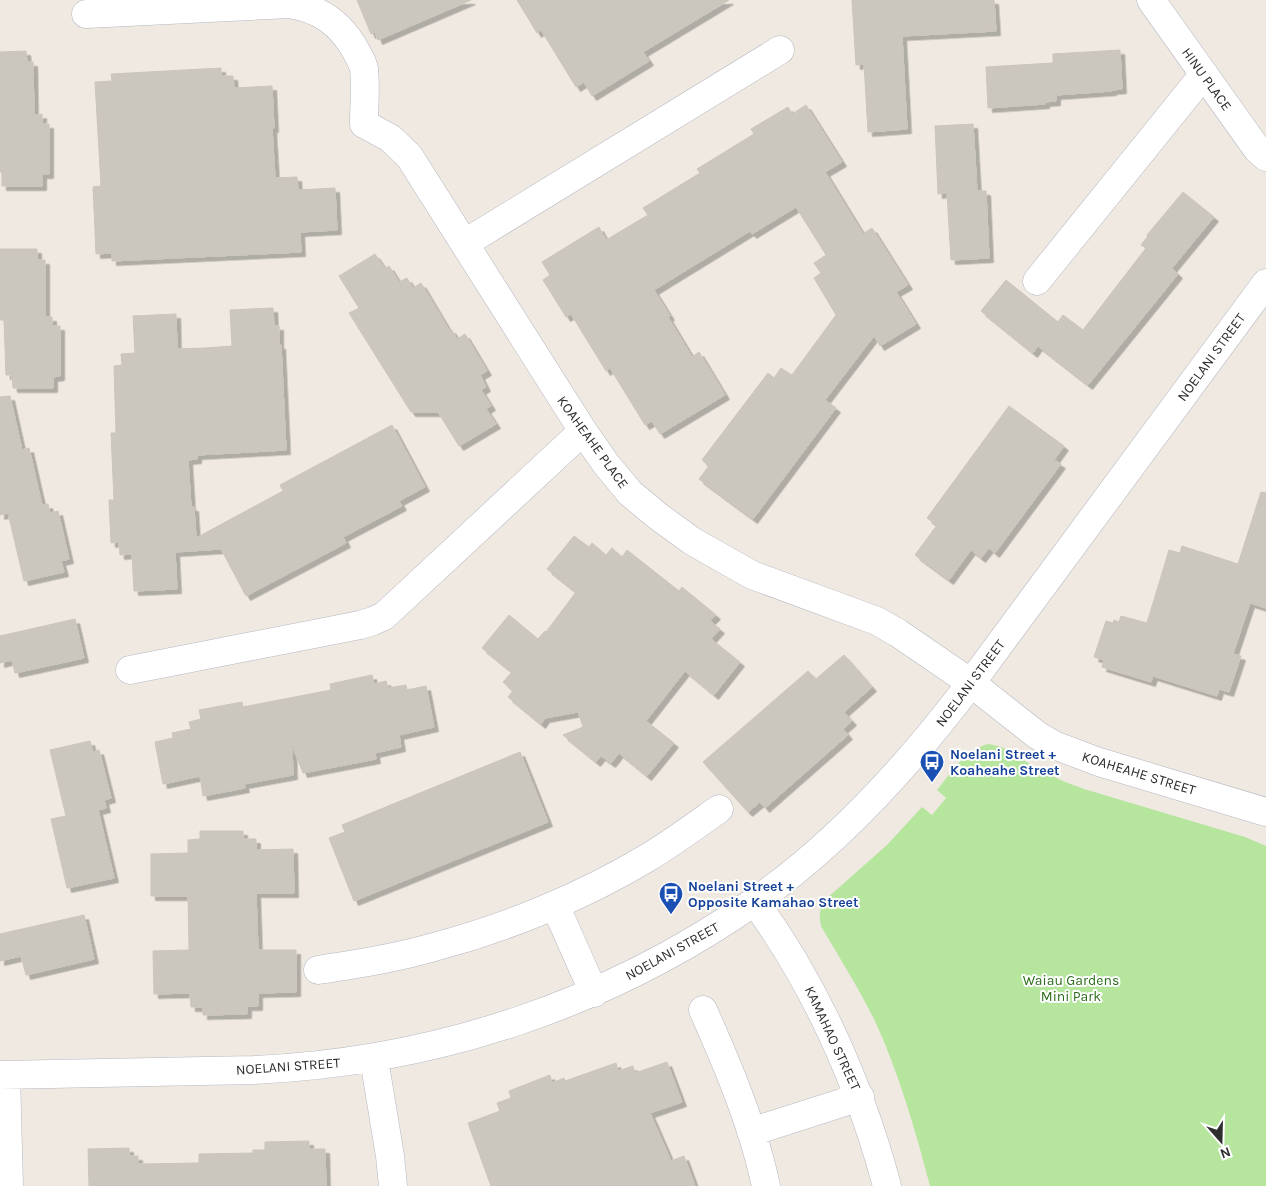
<svg xmlns="http://www.w3.org/2000/svg" width="1266" height="1186" viewBox="0 0 1266 1186" font-family="Karla,sans-serif">
  <defs>
    <filter id="shadow"><feDropShadow dx="4.5" dy="4.5" stdDeviation="0" flood-color="#0004"/></filter>
  </defs>
  <rect width="100%" height="100%" fill="#efe9e1"/>
  <path fill="#b6e59e" d="M988 744C1006 746 1014 755 1030 764 1047 775 1065 782 1084 789L1245 837 1266 846V1186H930C916 1132 898 1070 874 1019 858 987 839 957 821 926 819 914 819 909 826 899L887 845 922 807 932 815 946 798 937 790C952 772 964 750 988 744Z"/>
  <path fill="#cbc7bf" stroke="#cbc5ba" filter="url(#shadow)" d="M357 0H471L378 40 375 32 371 34Z
    M517 0H729L643 52 649 61 592 96 584 82 576 87 541 30 537 33Z
    M852 0H994L996 31 902 36 907 129 868 132 864 64 856 65Z
    M1120 50 1122 89 1112 90V91L1056 95V101L1045 102V104L988 108 986 67 1053 63V54Z
    M26 51 27 62H33L34 115 42 114V124H49V174H42V186H2V172H0V52Z
    M221 68V76H233L234 88 272 86 274 128H272L275 178 297 177 298 190 335 188 337 230 300 232 301 252 112 261V253L96 254 93 187 101 186 95 82 112 81 111 74Z
    M806 105 842 162 825 172 863 234 872 228 908 285 896 292 916 324 880 346 874 336 825 400 836 408 753 519 699 479 709 466 702 460 768 373 774 378 781 368 792 375 836 315 814 278 821 273 814 263 826 255 796 207 752 234 750 231 654 290 670 316 668 317 692 357 699 352 725 395 660 434 652 421 645 425 610 368 606 371 571 314 566 317 543 280 550 275 542 262 599 227 606 240 648 215 643 208 700 173 697 169 754 134 751 129 788 107 792 114Z
    M973 124 977 191H986L989 258 951 260 947 193 938 194 935 126Z
    M1183 192 1214 217 1172 268 1178 274 1088 385 1038 346 1033 353 981 311 1006 280 1058 322 1063 315 1083 330 1146 248 1141 245 1148 236 1147 235Z
    M0 249H37V260H45V317H52V326H60V376L53 377V388H13L12 375H6L4 320H0Z
    M375 254 385 269 389 266 399 282 407 278 413 288 421 283 449 330 451 329 457 339 465 334 487 371 480 375 486 387 481 390 491 406 486 409 496 424 459 446 438 412H411L349 313 359 308 339 276Z
    M273 308 274 326H279V345H281L286 450 197 455V459L188 460 191 507H194L196 538 283 491 280 485 392 425 425 487 399 501 402 506 343 537 346 543 246 596 221 549 175 552 177 589 134 591 132 554 120 555 119 542 111 543 109 500H114L111 433H116L114 366 122 365 121 354 135 353 133 316 176 314 177 349 205 348 232 346 230 310Z
    M10 396 22 450 29 448 42 505 48 504 50 513 58 511 69 559 61 561 64 572 24 581 8 513 0 515V397Z
    M1009 406 1064 446 1054 460 1061 464 995 553 989 548 981 558 971 550 949 580 915 555 937 525 927 518Z
    M1261 492 1266 493V608L1250 603 1233 654 1241 656 1229 692 1219 689 1217 696 1153 676 1151 682 1102 667 1104 660 1094 657 1106 621 1113 623 1114 620 1119 622 1121 616 1147 623 1169 550 1180 553 1182 546 1238 564Z
    M574 536 589 547 592 543 606 555 612 548 622 557 627 550 679 591 682 587 716 615 710 621 720 629 711 639 740 662 714 695 685 671 646 721 674 743 647 776 619 753 611 763 601 756 596 762 563 735 583 727 578 712 545 718 541 724 508 697 513 691 503 682 512 672 482 648 509 615 538 639 545 631 546 632 576 592 547 569Z
    M75 619 84 658 15 673 12 660 0 663V636Z
    M844 655 872 687 844 712 852 721 843 729 848 735 765 808 760 802 748 812 703 762 808 671 816 679Z
    M372 675 374 684 386 681 388 688 406 685 407 690 426 686 434 727 399 735 401 747 375 753 376 759 303 773 292 745 293 775 244 784 245 788 203 796 200 776 163 784 155 742 173 738 172 733 191 729 189 722 201 719 199 710 242 702 243 707 331 690 330 684Z
    M90 741 93 752 99 750 111 798 104 800 106 808 98 810 114 878 67 888 51 819 66 816 50 750Z
    M520 752 548 822 354 901 329 838 345 832 342 825Z
    M200 831H243V839H256V850L293 849 294 893H256L258 950H296V992L258 993V1006H247V1014L203 1015V1007H191L190 993 154 994 153 951 189 950 188 896H151V854L188 853V840L200 839Z
    M84 915 94 959 26 975 21 956 0 961V934Z
    M667 1062 682 1102 650 1113 671 1161 684 1156 695 1186H491L468 1123 500 1111 497 1103 511 1098 509 1091 550 1075 552 1083 564 1078 565 1081 616 1063 618 1071 633 1066 635 1073Z
    M309 1141V1149H325L326 1186H89L88 1149 129 1148V1156H138V1164L199 1163V1154L253 1153V1150H265V1142Z"/>
  <g fill="none" stroke-linecap="round" stroke-linejoin="round">
    <defs>
      <path id="minor" d="M1151 0 1257 149 1266 157
        M86 14 289 4C320 8 341 24 356 51 359 57 363 63 364 69 366 87 364 106 364 124L390 138 409 156 583 431 606 464 630 493 659 517 692 541 752 575 877 621 898 633 971 683 1037 735 1054 745 1099 762 1266 812
        M465 243 780 50
        M1037 281 1204 74
        M130 670 360 625 373 621 384 616 583 431
        M755 902C818 989 859 1082 887 1186
        M555 905 594 993
        M318 970C357 964 396 958 434 947 506 928 582 897 647 858 672 843 695 826 719 809
        M703 1010C728 1066 753 1125 766 1186
        M374 1059 390 1156 393 1186
        M0 1075 254 1070C434 1062 606 1005 754 902 838 844 909 765 971 683L1266 283
        M6 1075 9 1186
        M751 1132 860 1097"/>
    </defs>
    <use href="#minor" stroke="#b4b7c1" stroke-width="29"/>
    <use href="#minor" stroke="#fff" stroke-width="28"/>
  </g>
  <defs>
    <symbol id="bus-pin" viewBox="-11 -11 22 30"><path d="M0 17L-7.5 6A9.5 9.5 0 1 1 7.5 6Z" fill="#1a4fb4" stroke="#fff"/><path d="M-5-6H5V4H4V6H2V4H-2V6H-4V4H-5ZM-3.5-4V0h7V-4ZM-3.5 1.2v1.5H-2V1.2ZM2 1.2v1.5H3.5V1.2Z" fill="#fff"/></symbol>
  </defs>
  <g fill-rule="evenodd">
    <use href="#bus-pin" x="918" y="748" width="28" height="38"/>
    <use href="#bus-pin" x="657" y="880" width="28" height="38"/>
  </g>
  <g text-anchor="middle" stroke-width="4" stroke-linejoin="round" paint-order="stroke">
    <g font-size="14" fill="#2e2e2e" stroke="#fff">
      <text transform="translate(1207 79) rotate(54)" y="5">HINU PLACE</text>
      <text transform="translate(1211 357) rotate(-54)" y="5">NOELANI STREET</text>
      <text transform="translate(593 442) rotate(54)" y="5">KOAHEAHE PLACE</text>
      <text transform="translate(970 683) rotate(-53)" y="5">NOELANI STREET</text>
      <text transform="translate(1139 773) rotate(17)" y="5">KOAHEAHE STREET</text>
      <text transform="translate(672 951) rotate(-29)" y="5">NOELANI STREET</text>
      <text transform="translate(833 1038) rotate(65)" y="5">KAMAHAO STREET</text>
      <text transform="translate(288 1066) rotate(-4)" y="5">NOELANI STREET</text>
    </g>
    <g font-size="14" font-weight="bold" fill="#164399" stroke="#fff" text-anchor="start">
      <text x="950" y="759">Noelani Street +<tspan x="950" dy="16">Koaheahe Street</tspan></text>
      <text x="688" y="891">Noelani Street +<tspan x="688" dy="16">Opposite Kamahao Street</tspan></text>
    </g>
    <g font-size="14" fill="#2c6e1b" stroke="#fff">
      <text x="1071" y="985">Waiau Gardens<tspan x="1071" dy="16">Mini Park</tspan></text>
    </g>
  </g>
  <g transform="translate(1221 1141) rotate(160)" stroke="#ffffff" stroke-width="4" paint-order="stroke">
  <path d="M0-4L9 19L0 12L-9 19Z" fill="#2e2e2e"/>
  <text y="-8" font-size="14" font-weight="bold" text-anchor="middle" fill="#2e2e2e">N</text>
  </g>
</svg>
